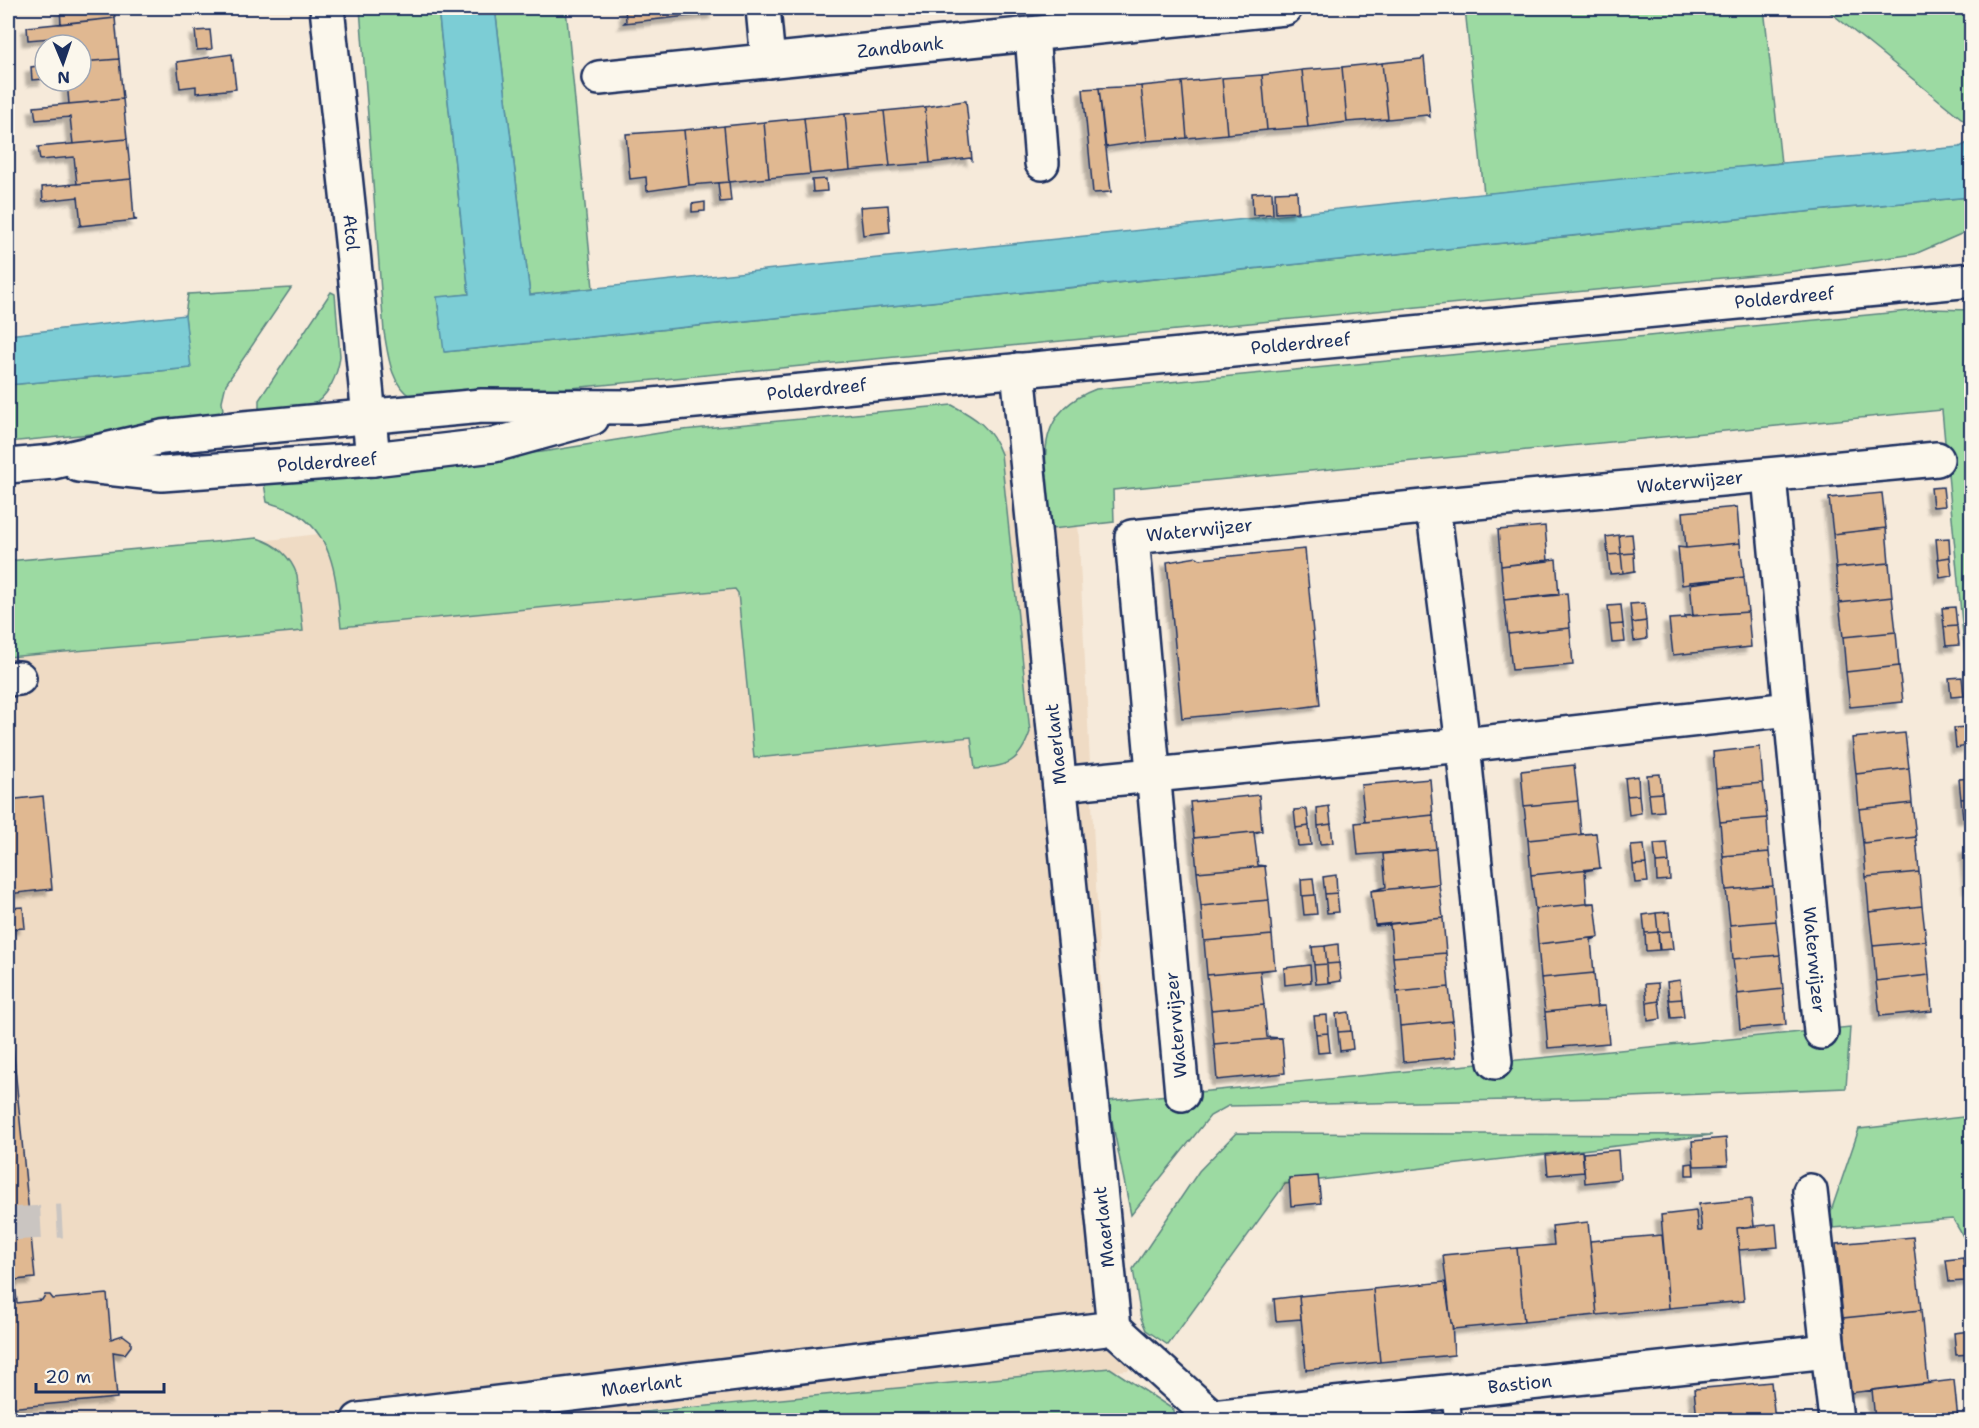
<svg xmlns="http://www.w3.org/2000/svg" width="1979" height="1428" viewBox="0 0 1979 1428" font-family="'Shantell Sans',sans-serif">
  <defs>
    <filter id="shadow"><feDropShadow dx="-5.5" dy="5.5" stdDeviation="1.5" flood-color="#0004"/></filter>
  </defs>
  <rect width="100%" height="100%" fill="#f6eada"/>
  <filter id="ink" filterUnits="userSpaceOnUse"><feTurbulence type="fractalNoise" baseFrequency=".0167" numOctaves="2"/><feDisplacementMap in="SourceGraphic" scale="12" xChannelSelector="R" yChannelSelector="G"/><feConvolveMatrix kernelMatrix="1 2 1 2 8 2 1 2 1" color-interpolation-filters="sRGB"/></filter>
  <g filter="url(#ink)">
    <path fill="#efdbc4" d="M1074 441 1107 1106 1129 1370 526 1420H8V570L98 561Z"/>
    <path fill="#9cdaa2" stroke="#5c8480" stroke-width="1.5" d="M360 8H438L469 294 437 298 445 352 1834 209 1971 197V228L1961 234 1915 254 1794 271 435 401C428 400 417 400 411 397 390 384 388 353 384 332Z
      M495 8H566L593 288 530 295Z
      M1465 8H1764L1781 163 1484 194Z
      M1825 8H1971V126Z
      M291 288 226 384 222 401 224 421 8 442V385L190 368 185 315 188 294Z
      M331 292 335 294 340 356C338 374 328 399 310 406 298 411 272 412 259 414V400Z
      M1930 309 1971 310V720L1942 410 1113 490 1114 522 1052 529C1047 470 1027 415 1096 389Z
      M952 405C976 418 991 427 1001 454L1030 732C1019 764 1007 766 975 769L971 737 754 758 738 593 735 589 341 627C336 584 337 536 293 511 285 507 275 505 267 502L263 477 542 452 672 431Z
      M257 538C276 544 290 555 297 575L303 631 8 657V561Z
      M1850 1027 1846 1088 1606 1098 1228 1106 1210 1116 1131 1215 1108 1101Z
      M1971 1116V1250L1953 1219 1833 1228V1220H1828L1859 1129Z
      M1236 1133 1712 1135 1285 1184 1168 1345 1146 1330 1141 1318 1133 1269 1199 1171Z
      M1110 1368 1174 1410 1175 1420H560Z"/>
    <path fill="#7ccdd5" stroke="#558ea5" stroke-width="1.5" d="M438 8H495L530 295 1706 170 1960 147 1971 141V197L1834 209 444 352 437 297 469 294Z
      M185 315 191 368 8 385V335Z"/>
    <path fill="#e0b891" stroke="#1b2f5e" stroke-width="1.5" filter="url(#shadow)" d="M60 8H114L115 18 61 24Z
      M625 8H714L715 13 624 23 626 21Z
      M115 18 119 59 81 62V45H64L63 37 28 40 27 27Z
      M210 30 212 49 197 50 195 31Z
      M232 54 236 89 196 93V86L180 88 177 62Z
      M1424 57 1430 117 1427 115 1388 119 1382 63 1421 59Z
      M119 59 123 99 69 104 67 81H81V62Z
      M1382 63 1388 119 1347 122 1342 67Z
      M45 65V79L32 80 31 67Z
      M1342 67 1347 122 1308 127 1302 70Z
      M1302 70 1308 127 1267 130 1262 75Z
      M1262 75 1267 130 1227 134 1222 78Z
      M1222 78 1227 134 1187 138 1182 82Z
      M1182 82 1187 138 1147 141 1141 86Z
      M1141 86 1147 141 1105 147 1099 88Z
      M1099 88 1111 192 1093 193 1083 89Z
      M123 99 127 139 73 144 70 117 36 120 34 107Z
      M964 101H966L972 160 970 158 930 163 925 107Z
      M925 107 930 163 890 166 884 111Z
      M884 111 890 166 850 170 845 114Z
      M845 114 850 170 810 174 804 118Z
      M804 118 810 174 769 178 764 122Z
      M764 122 769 178 729 182 724 126Z
      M724 126 729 182 689 185 684 130Z
      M684 130 689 185 647 191 646 177 630 179 626 134Z
      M127 139 131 179 77 184 74 157 40 160 38 147Z
      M131 179 134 219 137 220 79 226 81 224 78 197 43 201 42 187Z
      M826 179 827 191 813 192 812 180Z
      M729 182 731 201 720 202 718 183Z
      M1297 191 1298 212 1276 213 1275 192Z
      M1272 192 1273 214 1253 215 1252 193Z
      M705 202V211L692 212V204Z
      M888 205 890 232 863 235 860 207Z
      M1943 487 1945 506 1933 507 1931 488Z
      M1882 493 1886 528 1833 534 1829 498Z
      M1737 507 1740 543 1686 548 1683 512Z
      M1545 526 1548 561 1501 566 1498 530Z
      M1886 528 1889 563 1836 568 1833 534Z
      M1632 534 1634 553 1621 554 1619 535Z
      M1619 535 1621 554 1608 555 1606 537Z
      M1949 538 1950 557 1938 559 1936 539Z
      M1740 543 1744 577 1682 585 1678 547 1686 548Z
      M1305 549 1320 705 1290 709 1288 708 1182 718 1167 562 1197 557 1200 559Z
      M1634 553 1635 571 1623 573 1621 554Z
      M1621 554 1623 573 1610 574 1608 555Z
      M1950 557 1952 576 1940 578 1938 559Z
      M1556 559 1559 595 1504 600 1501 566Z
      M1889 563 1892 597 1839 603 1836 568Z
      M1744 577 1748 612 1693 616 1690 582Z
      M1567 593 1570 628 1508 634 1504 600Z
      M1892 597 1896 632 1843 637 1839 603Z
      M1644 603 1646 621 1632 623 1630 604Z
      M1621 605 1623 624 1610 625 1608 606Z
      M1955 607 1957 626 1944 627 1942 608Z
      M1748 612 1751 647 1673 655 1669 619 1685 618V616Z
      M1646 621 1647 639 1634 641 1632 623Z
      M1623 624 1625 642 1612 643 1610 625Z
      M1957 626 1959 645 1946 646 1944 627Z
      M1570 628 1573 665 1512 670 1508 634Z
      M1896 632 1899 666 1846 672 1843 637Z
      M1899 666 1903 702 1850 707 1846 672Z
      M1962 677 1964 696 1951 697 1949 678Z
      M1966 727 1968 746 1956 748 1954 728Z
      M1905 733 1909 768 1856 774 1852 738Z
      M1760 747 1763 783 1716 787 1713 752Z
      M1574 765 1578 801 1524 806 1521 771Z
      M1909 768 1912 803 1859 809 1856 774Z
      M1660 774 1662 793 1649 794 1647 775Z
      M1638 776 1639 795 1627 796 1625 778Z
      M1972 778V798L1961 799 1959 779Z
      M1430 779 1433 815 1365 822 1361 785Z
      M1763 783 1767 818 1720 822 1716 787Z
      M1662 793 1664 811 1651 812 1649 794Z
      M1259 795 1262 831 1194 838 1190 802Z
      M1639 795 1641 813 1629 815 1627 796Z
      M43 796 52 889 8 894V800Z
      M1972 798V817L1963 818 1961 799Z
      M1578 801 1581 834 1596 833 1528 840 1524 806Z
      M1912 803 1916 837 1863 843 1859 809Z
      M1329 806 1331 824 1318 826 1317 808Z
      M1307 809 1309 826 1296 828 1294 810Z
      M1433 815 1436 849 1358 855 1355 823Z
      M1767 818 1769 852 1723 856 1720 822Z
      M1331 824 1333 843 1320 844 1318 826Z
      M1309 826 1311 845 1298 846 1296 828Z
      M1262 831 1254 833 1258 865 1265 866 1197 872 1194 838Z
      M1596 833 1600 868 1531 875 1528 840Z
      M1916 837 1919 872 1866 877 1863 843Z
      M1667 843 1669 862 1656 863 1654 844Z
      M1644 845 1646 864 1633 865 1631 846Z
      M1965 848H1972V867L1967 868Z
      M1436 849 1439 884 1371 891 1386 887 1383 854Z
      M1769 852 1773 886 1726 890 1723 856Z
      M1669 862 1670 880 1657 881 1656 863Z
      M1646 864 1648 882 1635 883 1633 865Z
      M1265 866 1269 900 1201 906 1197 872Z
      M1972 867V887H1969L1967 868Z
      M1600 868 1585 871 1587 903H1595L1535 909 1531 875Z
      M1919 872 1922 906 1869 912 1866 877Z
      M1336 875 1337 893 1325 894 1323 877Z
      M1313 878 1315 895 1302 896 1301 879Z
      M1439 884 1443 918 1375 925 1371 891Z
      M1773 886 1776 921 1730 925 1726 890Z
      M1337 893 1339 912 1327 913 1325 894Z
      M1315 895 1317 914 1304 915 1302 896Z
      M1269 900 1272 935 1204 941 1201 906Z
      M1595 903 1599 937 1538 944 1535 909Z
      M1922 906 1926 941 1873 946 1869 912Z
      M23 907 25 928 8 929V908Z
      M1669 912 1671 931 1658 932 1656 913Z
      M1656 913 1658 932 1645 933 1643 915Z
      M1443 918 1446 953 1393 957 1390 925 1375 926Z
      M1776 921 1780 955 1733 959 1730 925Z
      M1671 931 1673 949 1660 950 1658 932Z
      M1658 932 1659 950 1646 951 1645 933Z
      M1272 935 1275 969 1207 975 1204 941Z
      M1599 937 1591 940 1594 973 1541 978 1538 944Z
      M1926 941 1929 975 1876 981 1873 946Z
      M1338 944 1339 963 1327 964 1325 946Z
      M1325 946 1327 964 1314 965 1312 947Z
      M1446 953 1449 987 1397 992 1393 957Z
      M1780 955 1783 989 1737 994 1733 959Z
      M1339 963 1341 981 1328 983 1327 964Z
      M1327 964 1328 983 1316 984 1314 965Z
      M1310 965 1311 982 1285 985 1284 968Z
      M1275 969 1260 971 1264 1005 1211 1010 1207 975Z
      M1594 973 1597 1006H1605L1545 1012 1541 978Z
      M1929 975 1932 1011 1880 1016 1876 981Z
      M1680 980 1682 999 1669 1000 1667 982Z
      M1658 983 1659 1001 1647 1003 1645 984Z
      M1449 987 1453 1021 1400 1026 1397 992Z
      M1783 989 1786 1025 1740 1029 1737 994Z
      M8 994 35 1278 15 1280 17 1303 42 1300 45 1295H50L53 1299 107 1294 111 1339 123 1335 131 1341V1346L125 1354 113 1352 117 1398 8 1408Z
      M1682 999 1684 1017 1671 1018 1669 1000Z
      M1659 1001 1661 1019 1648 1021 1647 1003Z
      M1264 1005 1267 1037 1282 1038 1214 1044 1211 1010Z
      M1605 1006 1609 1043 1548 1048 1545 1012Z
      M1349 1012 1351 1031 1338 1032 1336 1014Z
      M1327 1015 1328 1033 1316 1034 1314 1016Z
      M1453 1021 1456 1057 1403 1062 1400 1026Z
      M1351 1031 1353 1049 1340 1051 1338 1032Z
      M1328 1033 1330 1052 1318 1053 1316 1034Z
      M1282 1038 1285 1073 1217 1080 1214 1044Z
      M1726 1138 1728 1165 1694 1166 1692 1141Z
      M1618 1150 1620 1179 1585 1183 1583 1153Z
      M1582 1151 1584 1172 1548 1175 1546 1155Z
      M1693 1163 1694 1175H1686V1164Z
      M1318 1176 1321 1203 1291 1206 1289 1178Z
      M1751 1199 1754 1226 1737 1228 1744 1301 1669 1308 1661 1215 1696 1211 1698 1231H1702L1699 1204Z
      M1588 1222 1597 1315 1524 1322 1517 1248 1554 1245 1552 1226Z
      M1776 1224 1778 1247 1739 1250 1737 1228Z
      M1662 1235 1669 1308 1597 1315 1590 1241Z
      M1913 1237 1921 1310 1843 1318 1836 1244Z
      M1517 1248 1524 1322 1453 1329 1452 1323H1451L1443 1255Z
      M1963 1258 1965 1281 1949 1282 1946 1260Z
      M1963 1258H1972V1280L1965 1281Z
      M1445 1282 1451 1323H1452L1454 1355 1380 1362 1373 1289Z
      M1373 1289 1380 1362 1306 1370 1299 1296Z
      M1299 1296 1301 1319 1276 1321 1274 1299Z
      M1921 1310 1928 1382 1933 1383 1850 1393 1843 1318Z
      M1970 1331 1972 1354 1956 1355 1954 1333Z
      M1954 1380 1958 1420H1875L1872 1390Z
      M1771 1382 1775 1420H1697L1694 1389Z
      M1874 1415 1875 1420H1858L1857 1417Z"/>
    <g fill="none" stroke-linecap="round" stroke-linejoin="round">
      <path stroke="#cac5c1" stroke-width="33" stroke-dasharray="33 16" stroke-linecap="butt" d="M8 1224 62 1221"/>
      <defs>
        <path id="lane" d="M1450 1390 1453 1420"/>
        <g id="street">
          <path id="s1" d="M327 8 352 241 373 459"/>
          <path d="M763 8 768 61"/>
          <path d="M1032 34 1042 163"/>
          <path id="s2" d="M599 78 1285 8"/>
          <path id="s3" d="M1769 476 1821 1032"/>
          <path d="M1433 506 1463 745 1495 1062"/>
          <path d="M8 679 19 678"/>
          <path d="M1060 784 1463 745 1790 709"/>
          <path id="s4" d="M1182 1094 1132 537 1433 506 1937 459"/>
          <path d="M1810 1191 1836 1420"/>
          <path id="s5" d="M1114 1328 1212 1417 1828 1351"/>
          <path id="s6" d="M359 1420 1114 1328 1018 370"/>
        </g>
        <g id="secondary">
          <path id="s7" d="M79 465 162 474 373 459 494 445 592 418"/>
          <path id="s8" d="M8 466 53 462 162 437 245 428 482 406 632 407 1972 280"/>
        </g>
      </defs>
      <use href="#lane" stroke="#1b2f5e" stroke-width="21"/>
      <use href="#street" stroke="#1b2f5e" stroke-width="38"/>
      <use href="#secondary" stroke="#1b2f5e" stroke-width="38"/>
      <use href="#lane" stroke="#fbf7ec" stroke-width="16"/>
      <use href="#street" stroke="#fbf7ec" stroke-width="33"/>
      <use href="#secondary" stroke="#fbf7ec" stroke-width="33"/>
    </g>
  </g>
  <g text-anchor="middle" stroke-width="6" stroke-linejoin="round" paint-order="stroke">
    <g font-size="18" fill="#1b2f5e" stroke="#fbf7ec">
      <text dy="6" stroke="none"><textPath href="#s2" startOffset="303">Zandbank</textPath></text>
      <text dy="6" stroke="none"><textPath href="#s1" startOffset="226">Atol</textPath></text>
      <text dy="6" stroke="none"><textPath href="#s8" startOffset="1786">Polderdreef</textPath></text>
      <text dy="6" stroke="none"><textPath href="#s8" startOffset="1300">Polderdreef</textPath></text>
      <text dy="6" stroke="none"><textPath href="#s8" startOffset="814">Polderdreef</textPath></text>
      <text dy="6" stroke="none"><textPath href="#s7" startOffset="249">Polderdreef</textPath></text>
      <text dy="6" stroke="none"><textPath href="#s4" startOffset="1120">Waterwijzer</textPath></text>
      <text dy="6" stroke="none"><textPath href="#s4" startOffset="627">Waterwijzer</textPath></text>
      <text transform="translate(1056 744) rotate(-96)" y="6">Maerlant</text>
      <text dy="6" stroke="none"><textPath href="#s3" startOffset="486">Waterwijzer</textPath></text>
      <text transform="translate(1176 1025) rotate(-95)" y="6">Waterwijzer</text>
      <text transform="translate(1104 1227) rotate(-96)" y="6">Maerlant</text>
      <text dy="6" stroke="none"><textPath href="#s5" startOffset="442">Bastion</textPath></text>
      <text dy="6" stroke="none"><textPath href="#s6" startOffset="285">Maerlant</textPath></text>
    </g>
  </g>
  <rect width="1979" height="1428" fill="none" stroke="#fbf7ec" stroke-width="30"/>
  <rect x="15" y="15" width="1949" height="1398" fill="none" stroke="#1b2f5e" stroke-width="2" filter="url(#ink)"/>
  <g transform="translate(63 63) rotate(178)"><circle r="28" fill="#fbf7ec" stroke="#a1a7b3" stroke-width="1.5"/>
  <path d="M0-4.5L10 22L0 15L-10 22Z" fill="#1b2f5e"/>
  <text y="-9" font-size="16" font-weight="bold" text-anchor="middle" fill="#1b2f5e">N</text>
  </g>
  <path d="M36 1383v9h128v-9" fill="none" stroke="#1b2f5e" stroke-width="3"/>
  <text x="45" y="1383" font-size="18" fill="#1b2f5e" stroke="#fbf7ec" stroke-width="4.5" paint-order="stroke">20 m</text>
</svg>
